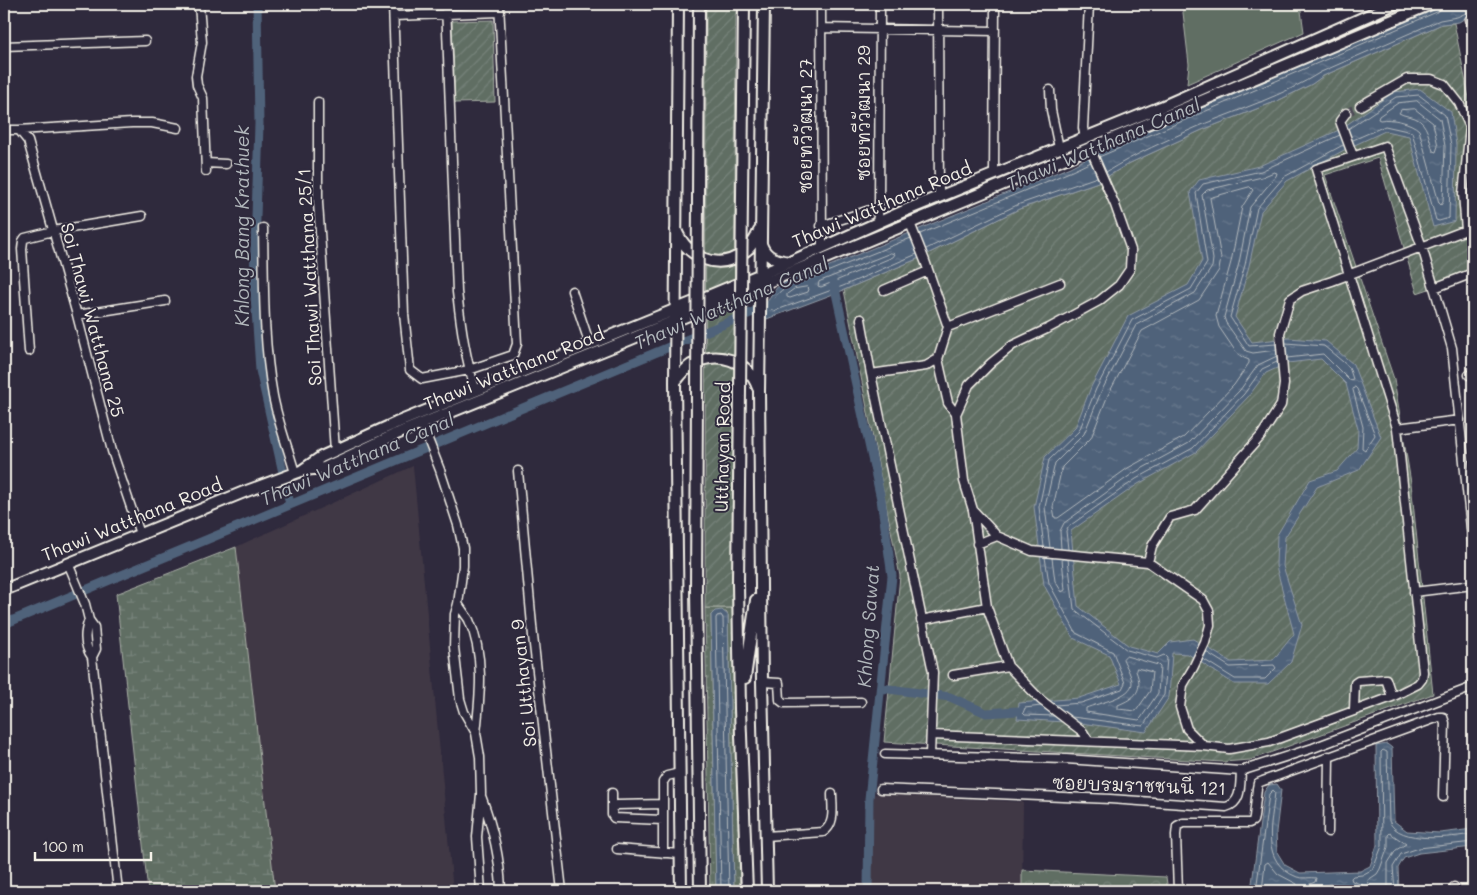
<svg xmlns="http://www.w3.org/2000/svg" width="1477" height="895" viewBox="0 0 1477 895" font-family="Mali,'Playpen Sans Thai',sans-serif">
  <defs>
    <pattern id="grass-dots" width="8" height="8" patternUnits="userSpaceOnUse" patternTransform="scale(1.25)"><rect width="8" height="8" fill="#606e64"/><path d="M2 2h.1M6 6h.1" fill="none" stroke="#77837a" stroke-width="1.8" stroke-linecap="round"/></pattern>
    <pattern id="forest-crowns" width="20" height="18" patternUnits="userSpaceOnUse" patternTransform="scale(1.25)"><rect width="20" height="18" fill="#606e64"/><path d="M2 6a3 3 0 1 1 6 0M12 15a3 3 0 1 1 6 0" fill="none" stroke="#77837a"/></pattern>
    <pattern id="wetland-marsh" width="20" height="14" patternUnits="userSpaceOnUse" patternTransform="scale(1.25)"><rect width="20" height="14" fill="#606e64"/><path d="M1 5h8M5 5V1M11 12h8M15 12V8" fill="none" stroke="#77837a"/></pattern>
    <pattern id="garden-furrows" width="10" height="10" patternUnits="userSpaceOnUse" patternTransform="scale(1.25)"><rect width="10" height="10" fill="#606e64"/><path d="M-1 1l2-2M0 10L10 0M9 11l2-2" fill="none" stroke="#77837a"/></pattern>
    <pattern id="water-ripples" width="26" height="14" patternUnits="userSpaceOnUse" patternTransform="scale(1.25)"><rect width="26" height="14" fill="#4f627a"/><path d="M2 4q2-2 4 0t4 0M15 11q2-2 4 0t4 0" fill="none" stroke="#69798d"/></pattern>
  </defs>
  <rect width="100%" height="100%" fill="#2f2a3d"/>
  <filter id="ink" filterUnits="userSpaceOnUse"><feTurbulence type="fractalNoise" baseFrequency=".02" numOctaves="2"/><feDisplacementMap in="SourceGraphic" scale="10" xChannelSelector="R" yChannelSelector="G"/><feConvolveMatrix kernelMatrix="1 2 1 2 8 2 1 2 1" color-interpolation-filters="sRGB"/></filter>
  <g filter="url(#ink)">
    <path fill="#413845" d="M413 466 453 891H272L236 547Z
      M874 794 1023 802 1022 891H872L871 853Z"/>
    <path fill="url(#grass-dots)" stroke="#aab0a6" d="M705 608H733L740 891H734L728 615 726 612 711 615 716 891H710Z"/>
    <path fill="url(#forest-crowns)" stroke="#aab0a6" d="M1022 870 1166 877 1168 891H1022Z"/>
    <path fill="url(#wetland-marsh)" stroke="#aab0a6" d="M236 547 275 891H148L116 594Z"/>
    <path fill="url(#garden-furrows)" stroke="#aab0a6" d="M706 4H736L733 608H705Z
      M493 20 495 102 455 103 452 21Z
      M1454 23 1473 118V274L1417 293 1378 158 1325 175 1394 379 1411 483 1433 694 1250 760 1223 762 884 742 900 576 844 290 917 259 1019 209 1098 182 1130 163 1202 130 1277 101 1312 84 1323 76 1442 24Z"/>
    <path fill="#606e64" stroke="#aab0a6" d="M1182 4H1300L1304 32 1187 84 1189 64Z"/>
    <path fill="url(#water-ripples)" stroke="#919ba6" fill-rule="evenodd" d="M1442 4H1473V13L1459 22 1442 24 1323 76 1312 84 1277 101 1202 130 1130 163 1098 182 1019 209 917 259 844 290 764 320C767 291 778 281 805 276L1070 167 1102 150Z
      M1420 89 1451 112 1456 145 1455 221 1433 227 1409 136 1385 131 1346 149 1287 181 1261 211 1249 266 1235 317 1252 342 1289 338 1326 341 1353 364 1381 437 1359 470 1317 487 1285 537 1283 566 1302 625 1291 662 1268 684H1234L1188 654 1172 653 1169 697 1146 732 1080 723 1017 719 1019 703 1079 698 1121 684 1109 655 1073 638 1044 585 1034 507 1045 457 1075 428 1091 387 1128 316 1188 285 1202 261 1190 192 1199 180 1259 166 1339 130 1394 92ZM1321 359 1346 384 1358 429 1357 448 1337 471 1310 480 1277 535 1276 566 1294 634 1273 660 1231 662 1193 639 1170 642 1158 654 1129 646 1078 606 1071 531 1138 484 1196 452 1248 397 1266 373 1288 363Z
      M722 610 728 615 734 891H716L711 615 715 611Z
      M1387 744 1392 748 1394 821 1407 831 1440 833 1473 829V847L1419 853 1404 858 1398 868 1399 891H1365L1347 884 1333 883 1301 891H1251L1264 792 1269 785 1277 784 1281 790 1276 832 1277 852 1285 865 1300 873 1360 871 1370 866 1377 845 1376 746Z"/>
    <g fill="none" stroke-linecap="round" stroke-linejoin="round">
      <path stroke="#b2b8bc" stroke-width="1" d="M1417 101 1440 119 1445 146 1443 202 1441 205 1439 203 1419 130C1411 122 1391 118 1380 120L1378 119 1379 116 1398 103Z
        M1415 109 1433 123 1438 146 1436 152 1433 151C1429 139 1428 123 1415 118 1410 116 1404 116 1399 113L1401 110Z
        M1348 129 1396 97 1419 95 1445 115 1451 145 1449 218 1439 221 1436 220 1412 132 1385 126 1353 140
        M1099 157 1439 11 1442 8V4
        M1106 172C1135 154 1167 140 1199 126 1240 109 1283 96 1321 72L1440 20 1457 17 1473 10
        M1250 187 1253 190 1242 207 1231 262 1216 316 1219 327 1236 352 1242 357 1249 360V363L1234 385 1184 437 1128 468 1058 518H1055L1053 507 1062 467 1091 438 1108 395 1142 331 1199 300 1219 270 1221 258 1210 198Z
        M920 234 1072 171 1091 162
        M911 238 807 280C791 284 773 290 771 309L774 311 843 286 917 254
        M926 249 1017 205 1097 177
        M891 253 895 254 893 257 821 287 818 286 819 282Z
        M807 287 809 289 808 292 790 298 787 297V294L794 289Z
        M1286 343 1324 346 1349 367 1353 379 1349 380 1323 354 1287 358
        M1276 344 1249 346 1230 317 1245 265 1257 208 1284 177 1343 145
        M1355 387 1357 389 1375 435 1365 450 1362 448 1363 427 1353 390Z
        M1044 547 1039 507 1049 460 1079 431 1096 389 1132 320 1191 289 1207 263 1196 193 1203 184 1261 171 1340 135
        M1050 548 1045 507 1055 463 1084 434 1101 392 1136 325 1195 293 1212 267 1213 259 1202 195 1207 190 1262 177 1274 172 1277 173 1276 176 1250 207 1239 263 1224 317 1226 323 1246 351 1253 353 1276 350
        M1061 549 1060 531 1064 523 1132 474 1189 443 1240 390 1258 365 1277 356
        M1068 549 1066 531 1068 527 1136 479 1193 448 1244 394 1262 369 1277 362
        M1045 557 1049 583 1076 633 1113 652 1125 683 1122 689 1081 703 1056 705
        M1052 558 1055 581 1062 592 1065 590 1062 559
        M1068 559 1074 609 1127 650 1157 658 1164 655 1167 658 1164 695 1143 726 1072 717
        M1126 656 1158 665 1160 667 1158 693 1141 718 1139 720 1086 712V708C1098 703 1133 697 1132 682 1131 674 1126 666 1123 659Z
        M1203 659 1235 679H1265L1276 668 1274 665 1230 667 1206 652
        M1137 668 1152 672 1150 691 1136 711 1118 709V705C1135 698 1144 691 1136 671Z
        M1041 706 1025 708 1023 713 1025 715 1054 716
        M721 891 716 618 717 616 721 615 723 618 729 891
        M1256 891 1269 794 1273 790 1275 792C1272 824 1259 862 1297 877 1303 879 1310 877 1316 878L1315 882 1305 886 1304 891
        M1262 891 1265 864 1268 862 1278 874 1297 884V891
        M1365 891 1363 885 1352 881 1351 878 1353 876 1362 875 1373 869 1382 846 1381 752 1383 750 1387 752 1389 821C1399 845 1452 837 1473 834
        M1371 891 1368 880 1377 874 1380 869 1388 847V835L1390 833 1406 844 1396 850 1388 863V891
        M1395 891 1393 867 1401 854 1419 848 1473 842"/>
      <path stroke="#4f627a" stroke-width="9" d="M257 4 259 124 254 280 260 370 290 504
        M834 284 881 499 892 576 869 799 868 891
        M4 624 777 302
        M881 688 950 697 986 713 1018 711"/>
      <path stroke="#4d4857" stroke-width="8" stroke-dasharray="8 4" stroke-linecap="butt" d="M1346 113 1360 106"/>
      <defs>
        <path id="street" d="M201 4 199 5 202 42 196 76 197 85 203 98 206 171
          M393 4 404 314 410 370 422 379 469 370 513 355 517 344 499 4
          M446 4 457 292C461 326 465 358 476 391
          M821 4 822 248
          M938 4 939 197
          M394 16 500 12
          M1470 19 1473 30
          M821 28 995 31
          M4 46 145 41
          M1050 90 1051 110 1059 148
          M318 102V203L335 451
          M1346 113 1340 121 1353 156
          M4 130H19L28 141 77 315 112 451 140 534
          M19 130 132 123H152L178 128
          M1085 138 1083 128 1089 4
          M1090 148 1115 205 1131 250 1130 269 1119 285 1099 301 1049 328 1013 345 991 363 969 385 956 414 964 481 973 510 997 536 1032 551 1148 562 1203 600 1209 611 1210 625 1205 643 1193 668 1183 685 1180 707 1187 729 1204 746
          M206 163 226 164
          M994 175 995 4
          M877 223 879 207 880 4
          M910 223 925 261 948 327 938 359 926 366 871 374 933 672 930 755
          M821 226 879 207
          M263 228C264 284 263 341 273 396 278 422 288 448 295 473
          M1434 288 1473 273
          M884 290 928 271
          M572 291 590 345
          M77 315 165 301
          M861 319 871 374
          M948 327 1060 283
          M29 351 22 249 23 241 25 238 53 231 142 216
          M938 359 948 403 956 414
          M1469 375 1473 374
          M422 424 440 470 458 525 463 548V566L458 604 455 614 454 647 460 699 464 712 476 733 480 757 481 794 477 837 481 891
          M1397 428 1460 420
          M518 471 533 636 562 891
          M977 544 997 536
          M1148 562 1152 546 1170 517 1195 510 1261 436 1281 405 1284 384 1280 333 1290 299 1302 291 1332 281 1466 230 1463 194 1470 127 1459 103 1444 84 1431 79H1407L1360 106
          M68 563 85 604 89 620 94 627 96 649 92 657
          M1414 592 1473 585
          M458 604C461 609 466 615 469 620 485 655 480 697 476 733
          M987 607 1008 666 1041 700 1083 732 1088 740
          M89 620C84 633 84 646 92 657L118 891
          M921 620 987 607 973 510
          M953 675 1008 666
          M762 682 779 683 780 700 784 703 861 702
          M1354 710 1355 683 1358 681 1386 679 1392 697
          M931 735 1204 746 1229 749 1269 742 1392 697 1418 684 1422 679 1423 672 1397 428 1316 169 1385 146 1422 247 1452 348 1473 547
          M885 754 1066 759 1241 771
          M881 789 1110 799 1226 807C1242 803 1240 785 1241 771L1313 748 1473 687
          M481 796C493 827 500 858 501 891
          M612 808V793
          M663 820 614 818 612 815V808L617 805 663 804
          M1328 832 1329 756
          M766 836 823 832C836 824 832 807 832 794
          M617 849 681 854
          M663 853V782L667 776 680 773
          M1454 887 1455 891
          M1178 891 1176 835 1177 826 1183 823H1249L1253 821 1254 817 1257 788 1258 783 1263 781 1439 717H1443L1445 723 1443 797"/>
        <path id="secondary" d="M678 4 675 382 681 891
          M764 4 759 392 762 682 767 891
          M676 230C687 257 717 272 743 253 751 248 755 240 759 231
          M761 244C766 258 776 260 789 262
          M675 382C680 376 685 369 691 365 717 349 748 360 758 388
          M303 470 324 468 394 435 619 344 1090 148 1431 4
          M738 583 740 709 747 891
          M4 590 244 492 301 471 321 457 396 423 694 302 790 262 904 211 1161 107 1394 4
          M696 590 700 891
          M745 678 756 600"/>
      </defs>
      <use href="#street" stroke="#f4f1e8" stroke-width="11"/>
      <use href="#secondary" stroke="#f4f1e8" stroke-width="14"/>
      <use href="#street" stroke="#2f2a3d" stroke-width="8"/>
      <use href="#secondary" stroke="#2f2a3d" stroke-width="10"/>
      <defs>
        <path id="secondary-bridge" d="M738 583 744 4
          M696 590 699 4"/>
      </defs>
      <use href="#secondary-bridge" stroke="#f4f1e8" stroke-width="14" stroke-linecap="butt"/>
      <use href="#secondary-bridge" stroke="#2f2a3d" stroke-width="10"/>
    </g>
  </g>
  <g text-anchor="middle" stroke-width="4" stroke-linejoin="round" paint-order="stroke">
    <g font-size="18" fill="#f4f1e8" stroke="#2f2a3d">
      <text transform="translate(864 113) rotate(-90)" y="6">ซอยทวีวัฒนา 29</text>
      <text transform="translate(806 126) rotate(-90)" y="6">ซอยทวีวัฒนา 27</text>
      <text transform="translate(882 205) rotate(-23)" y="6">Thawi Watthana Road</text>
      <text transform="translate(310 277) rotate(-93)" y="6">Soi Thawi Watthana 25/1</text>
      <text transform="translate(92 320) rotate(75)" y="6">Soi Thawi Watthana 25</text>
      <text transform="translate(514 369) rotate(-22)" y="6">Thawi Watthana Road</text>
      <text transform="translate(723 447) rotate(-89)" y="6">Utthayan Road</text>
      <text transform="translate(132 520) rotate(-22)" y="6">Thawi Watthana Road</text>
      <text transform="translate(524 683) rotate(-96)" y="6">Soi Utthayan 9</text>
      <text transform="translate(1139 786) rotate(2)" y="6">ซอยบรมราชชนนี 121</text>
    </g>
    <g font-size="19" font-style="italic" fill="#b2b8bc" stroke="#2f2a3d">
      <text transform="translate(1103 144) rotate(-23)" y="7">Thawi Watthana Canal</text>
      <text transform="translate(242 226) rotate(-90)" y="7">Khlong Bang Krathuek</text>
      <text transform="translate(731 303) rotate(-23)" y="7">Thawi Watthana Canal</text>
      <text transform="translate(357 459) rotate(-23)" y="7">Thawi Watthana Canal</text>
      <text transform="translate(868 626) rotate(-86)" y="7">Khlong Sawat</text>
    </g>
  </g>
  <rect width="1477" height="895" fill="none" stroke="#2f2a3d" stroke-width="20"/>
  <rect x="10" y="10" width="1457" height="875" fill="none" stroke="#f4f1e8" stroke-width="2" filter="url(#ink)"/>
  <path d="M35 852v8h116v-8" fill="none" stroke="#f4f1e8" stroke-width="2.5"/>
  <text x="42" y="852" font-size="15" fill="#f4f1e8" stroke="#2f2a3d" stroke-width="4" paint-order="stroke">100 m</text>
</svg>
